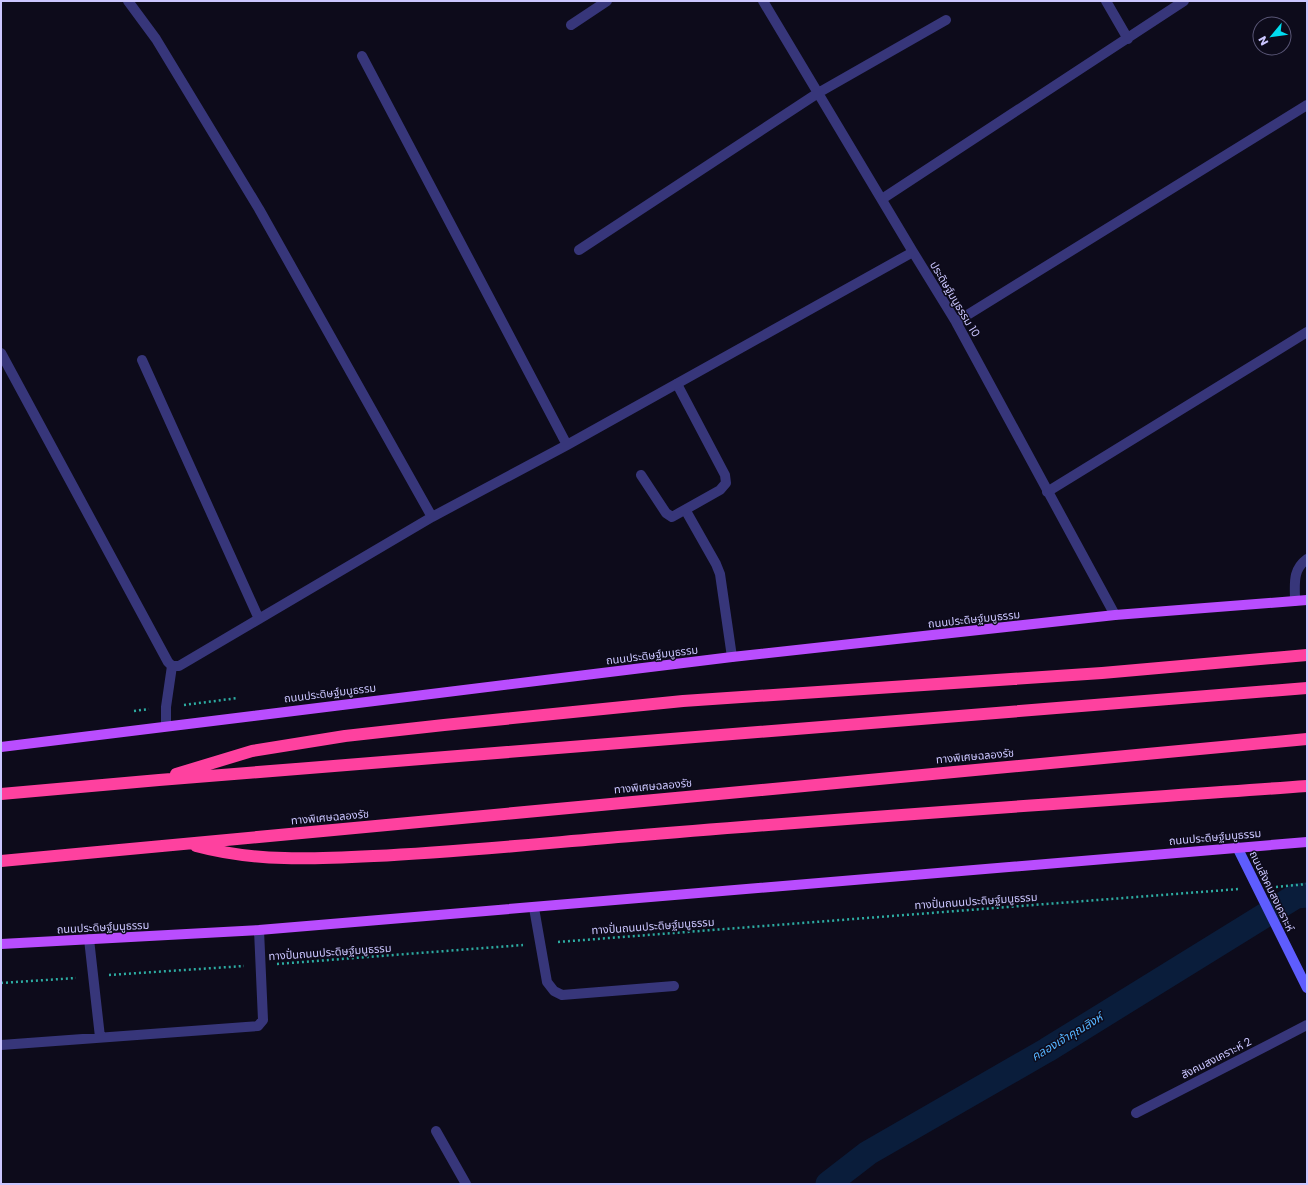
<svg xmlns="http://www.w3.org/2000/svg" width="1308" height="1185" viewBox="0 0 1308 1185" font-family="Poppins,'Noto Sans Thai',sans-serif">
  <rect width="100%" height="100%" fill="#0d0b1b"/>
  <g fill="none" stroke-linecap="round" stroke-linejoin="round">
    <path stroke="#0a1d3b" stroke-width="25" d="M828 1184 868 1153 1047 1050 1296 896 1307 895"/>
    <path stroke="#2daca2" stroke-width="2.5" stroke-dasharray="2 3" stroke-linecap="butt" d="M184 705 238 698
      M134 711 149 709
      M1276 887 1307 884
      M558 942 1239 889
      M277 964 523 945
      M109 975 244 966
      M1 983 76 978"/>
    <path stroke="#37367a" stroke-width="10" d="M571 25 607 1
      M641 475 666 513 672 517 720 490 726 483 725 475 677 384
      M686 511 716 564 720 574 732 657
      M534 908 547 982 554 991 562 995 674 986
      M89 939 100 1037
      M1 1045 258 1026 263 1020 259 930"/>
    <path stroke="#37367a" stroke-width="10" d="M128 1 156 39 259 209 432 517
      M763 1 913 252 956 322 1115 615
      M1106 1 1128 39
      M362 56 567 445
      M882 199 1184 1
      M579 250 818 93 946 20
      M956 322 1307 105
      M1 353 168 662 172 666H179L432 517 567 445 913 252
      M142 360 259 619
      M1047 492 1307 332
      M1295 601C1295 584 1292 570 1307 559
      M166 725V707L172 666
      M1136 1113 1307 1025
      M436 1131 466 1184"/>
    <path stroke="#5e5dfe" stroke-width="10" d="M1237 847 1307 988"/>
    <path stroke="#b94dfe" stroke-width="10" d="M1 747 732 657 1115 615 1307 600
      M1 944 259 930 1307 842"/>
    <path stroke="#fe419f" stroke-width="12" d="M176 774 252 751 345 736 444 725 683 701 1102 673 1307 655
      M1 794 159 780 1307 688
      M196 846C255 862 314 859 374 856 460 852 546 843 631 836 856 817 1082 802 1307 786
      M1 861 1307 739"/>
  </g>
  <g text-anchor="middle" stroke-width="3" stroke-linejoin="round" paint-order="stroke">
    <g font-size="11" fill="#cbc6ff" stroke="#0d0b1b">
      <text transform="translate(955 299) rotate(59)" y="4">ประดิษฐ์มนูธรรม 10</text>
      <text transform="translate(974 619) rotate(-6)" y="4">ถนนประดิษฐ์มนูธรรม</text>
      <text transform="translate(652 655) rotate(-7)" y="4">ถนนประดิษฐ์มนูธรรม</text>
      <text transform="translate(330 693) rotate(-7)" y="4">ถนนประดิษฐ์มนูธรรม</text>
      <text transform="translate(975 756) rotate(-5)" y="4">ทางพิเศษฉลองรัช</text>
      <text transform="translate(653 786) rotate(-5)" y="4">ทางพิเศษฉลองรัช</text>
      <text transform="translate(330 817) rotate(-5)" y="4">ทางพิเศษฉลองรัช</text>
      <text transform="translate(1215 837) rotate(-5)" y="4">ถนนประดิษฐ์มนูธรรม</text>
      <text transform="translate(1272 891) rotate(64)" y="4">ถนนสังคมสงเคราะห์</text>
      <text transform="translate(976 901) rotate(-4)" y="4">ทางปั่นถนนประดิษฐ์มนูธรรม</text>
      <text transform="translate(653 926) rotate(-4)" y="4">ทางปั่นถนนประดิษฐ์มนูธรรม</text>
      <text transform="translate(103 927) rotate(-3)" y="4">ถนนประดิษฐ์มนูธรรม</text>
      <text transform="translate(330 952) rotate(-4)" y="4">ทางปั่นถนนประดิษฐ์มนูธรรม</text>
      <text transform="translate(1216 1058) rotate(-27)" y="4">สังคมสงเคราะห์ 2</text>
    </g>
    <g font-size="12" font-style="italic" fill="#54b3fe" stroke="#0d0b1b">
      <text transform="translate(1067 1037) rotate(-31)" y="4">คลองเจ้าคุณสิงห์</text>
    </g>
  </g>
  <rect width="1308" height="1185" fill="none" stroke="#cbc6ff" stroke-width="4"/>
  <g transform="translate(1272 36) rotate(241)"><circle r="19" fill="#0d0b1b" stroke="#595676"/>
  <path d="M0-3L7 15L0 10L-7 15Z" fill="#01dcef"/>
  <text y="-6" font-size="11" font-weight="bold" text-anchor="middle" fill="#cbc6ff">N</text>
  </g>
</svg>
